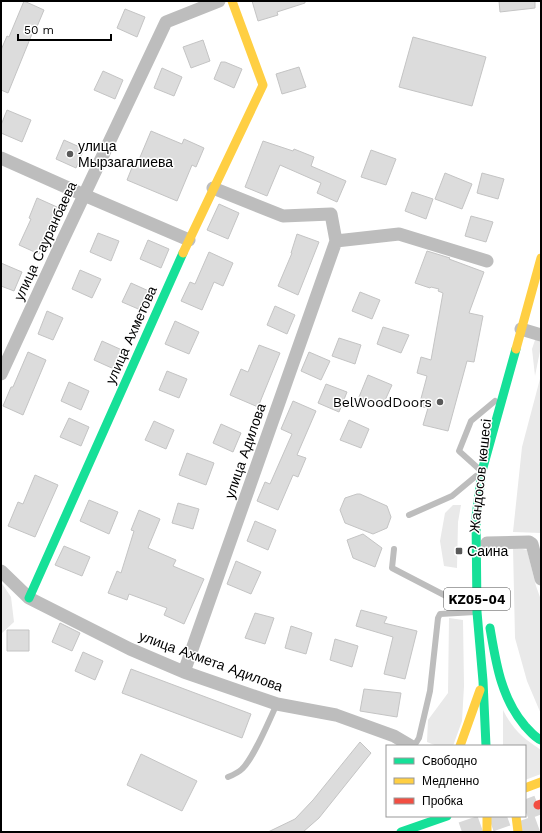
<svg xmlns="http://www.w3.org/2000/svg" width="542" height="833" viewBox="0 0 542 833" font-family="'Work Sans',sans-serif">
  <rect width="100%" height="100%" fill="#fff"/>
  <path fill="#e9e9e9" d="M541 339V346L535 376 532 349 535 340Z
    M541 375V533L513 532 522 447Z
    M453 505H461L458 522 457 568 444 566 440 541 445 513Z
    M513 547 527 550 536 586 541 600V714L527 681 515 638Z
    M1 582 11 597 14 622 1 634Z
    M449 618 463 620 464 686 462 721 453 746H437L427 742 428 720 448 693Z
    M503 710C513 730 523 738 541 750V774L525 780V746H503Z"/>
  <path fill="#dcdcdc" stroke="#c4c4c4" d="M24 1 44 10 36 29H34L8 93 1 90V50L7 36 9 37Z
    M252 1H305V3L277 12 278 15 258 21Z
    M499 1H535V8L500 12Z
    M125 9 145 17 137 37 117 28Z
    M413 37 486 57 472 106 399 87Z
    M203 40 210 61 191 68 183 47Z
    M221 62H225L242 69 234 88 214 79Z
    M299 67 306 87 282 94 276 74Z
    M162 68 182 77 174 96 154 88Z
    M103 71 123 80 115 99 94 90Z
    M7 110 31 120 22 142 1 133V125Z
    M151 131 182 144 184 139 204 148 196 167 192 165 177 201 127 180 135 160 138 162Z
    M64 140 84 149 76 168 56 159Z
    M263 141 293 151 294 149 314 157 311 166 346 181 337 202 317 193 321 183 280 165 267 196 245 187Z
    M371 150 396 159 386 185 361 177Z
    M445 173 472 184 462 209 435 199Z
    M482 173 504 179 498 199 477 193Z
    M412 192 433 199 426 219 405 211Z
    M37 198 57 207 46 234 48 235 39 254 19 245 31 219 29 218Z
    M219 204 239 213 228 239 207 230Z
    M471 216 493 222 486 242 465 236Z
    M98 233 119 241 111 261 90 252Z
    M297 234 319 242 298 295 278 286 292 253H291Z
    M148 240 169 249 161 268 140 259Z
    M427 251 450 258 449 259 484 272 469 313 483 316 474 362 467 361 448 431 423 425 428 408 419 406 427 376 417 373 421 357 431 360 443 293 438 291 439 289 431 287 430 288 415 283Z
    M209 252 233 263 223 286 214 282 202 310 181 301 190 282 195 284Z
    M1 263 22 272 14 291 1 286Z
    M80 270 101 279 92 298 72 289Z
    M131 283 151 292 143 311 122 302Z
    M360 292 380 300 372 319 352 311Z
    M275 306 295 315 287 334 267 325Z
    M47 311 63 318 53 340 38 334Z
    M175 321 199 332 189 354 165 344Z
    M383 327 409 335 401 353 377 344Z
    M339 338 361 345 355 364 332 356Z
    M102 341 122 350 114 369 94 360Z
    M259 345 280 353 258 407 230 395 241 369 248 372Z
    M28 352 46 360 23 415 3 406 11 387H13Z
    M309 352 330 361 321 380 301 371Z
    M167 371 187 379 179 398 159 390Z
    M368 375 392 385 382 407 359 397Z
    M69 382 89 391 81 410 61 401Z
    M326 384 347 392 339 412 318 403Z
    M293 401 316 411 297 455 306 458 298 477 293 475 278 510 257 501 265 482 270 484 292 434 281 429Z
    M69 418 89 427 81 446 60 437Z
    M349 420 369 429 361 448 340 440Z
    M154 421 174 430 166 449 145 440Z
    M221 424 241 433 233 452 213 443Z
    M187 453 214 463 206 485 179 475Z
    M35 475 58 485 35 537 8 526 18 502 23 504Z
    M357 494H360L387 506 391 517 387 528 373 534 345 523 340 510 345 498Z
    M89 500 118 512 109 534 80 521Z
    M178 503 199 509 193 529 172 523Z
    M139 510 160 519 148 548 176 560 173 566 204 579 184 624 164 615 167 608 129 594 127 600 108 593 117 571 121 573 134 531 131 530Z
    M255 521 276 530 268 550 247 541Z
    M363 534 382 548 375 567 353 558 347 540Z
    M64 546 90 557 82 576 55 565Z
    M236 561 261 572 251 594 227 584Z
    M361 610 387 617 384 623 417 631 405 679 384 674 393 637 356 626Z
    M255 613 274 618 265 644 245 638Z
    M60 623 80 633 72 651 52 642Z
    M291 626 312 633 306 654 285 648Z
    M7 630H29V651H7Z
    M335 639 358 646 352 667 330 660Z
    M83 652 103 661 95 680 75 671Z
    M131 669 251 714 242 738 122 693Z
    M364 689 401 693 397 717 360 711Z
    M360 742 371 753 319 818 303 832H268L295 819 313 800Z
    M141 754 197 781 182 811 127 785Z"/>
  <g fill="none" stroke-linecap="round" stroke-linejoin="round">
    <path stroke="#d9d9d9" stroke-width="20" stroke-dasharray="20 10" stroke-linecap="butt" d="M525 810 538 805
      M462 832 507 816
      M519 832 541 824"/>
    <path stroke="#bdbdbd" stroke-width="6" d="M479 469 459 451 471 421 495 401
      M409 515 452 496 476 476
      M394 549 392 568 473 610
      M414 746 419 738 430 691 438 618 440 614 475 612
      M228 777C233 775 238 773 242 769 254 758 269 720 277 704"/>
    <path stroke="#bdbdbd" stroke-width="13" d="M1 158 84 195 189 240
      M336 241 399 234 487 261
      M521 329 541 335
      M1 374 60 246 166 22 219 1
      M487 543 529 542 532 544 541 579
      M1 571 29 598 130 649 184 672 277 704 336 715 394 736 411 746
      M184 672 336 241 331 214 283 216 213 188"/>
    <path stroke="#16e098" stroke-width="9" d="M29 598 183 253
      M490 628C496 663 501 698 525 726 530 731 534 737 541 740
      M486 746 483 681 477 612 476 517 482 471 516 349
      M401 832 447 816"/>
    <path stroke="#ffcf43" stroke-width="9" d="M183 253 263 85 232 1
      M516 349 541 258
      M460 746 480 690
      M525 788 541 782
      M487 816V832
      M516 816 518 832"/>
    <path stroke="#f24e42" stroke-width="9" d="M538 805 541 804"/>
  </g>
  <g fill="#595959" stroke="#fff" stroke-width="1.5">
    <circle cx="70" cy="154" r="4"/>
    <circle cx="440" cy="402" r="4"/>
    <rect x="455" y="547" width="8" height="8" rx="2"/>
  </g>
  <g text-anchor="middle" stroke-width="3" stroke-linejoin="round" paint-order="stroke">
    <rect fill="#fff" stroke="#4c4c4c" stroke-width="1" x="444" y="588" width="66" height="22" rx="3"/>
    <g font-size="13" font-weight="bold" fill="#000">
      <text x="477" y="604">KZ05-04</text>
    </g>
    <g font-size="14" fill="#000" stroke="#fff" text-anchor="start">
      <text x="78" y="151">улица<tspan x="78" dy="16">Мырзагалиева</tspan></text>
      <text x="432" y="407" text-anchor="end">BelWoodDoors</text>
      <text x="467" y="556">Саина</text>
    </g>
    <g font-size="14" fill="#000" stroke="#fff">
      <text transform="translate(45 241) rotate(-65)" y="5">улица Сауранбаева</text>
      <text transform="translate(131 335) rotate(-66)" y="5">улица Ахметова</text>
      <text transform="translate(245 451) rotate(-71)" y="5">улица Адилова</text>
      <text transform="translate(480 476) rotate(-84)" y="5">Жандосов көшесі</text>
      <text transform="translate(211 661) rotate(20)" y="5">улица Ахмета Адилова</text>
    </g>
  </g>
  <rect width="542" height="833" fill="none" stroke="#000000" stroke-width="4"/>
  <rect x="386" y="745" width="140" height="72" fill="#ffffff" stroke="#999999"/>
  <rect x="394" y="758" width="20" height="6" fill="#16e098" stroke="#999999"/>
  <text x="422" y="765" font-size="12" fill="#000000">Свободно</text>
  <rect x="394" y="778" width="20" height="6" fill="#ffcf43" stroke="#999999"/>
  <text x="422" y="785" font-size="12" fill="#000000">Медленно</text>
  <rect x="394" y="798" width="20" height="6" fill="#f24e42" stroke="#999999"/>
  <text x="422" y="805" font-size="12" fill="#000000">Пробка</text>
  <path d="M18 34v6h93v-6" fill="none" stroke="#000000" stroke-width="2"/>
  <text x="24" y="34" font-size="12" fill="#000000" stroke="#ffffff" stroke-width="3" paint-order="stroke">50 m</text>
</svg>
